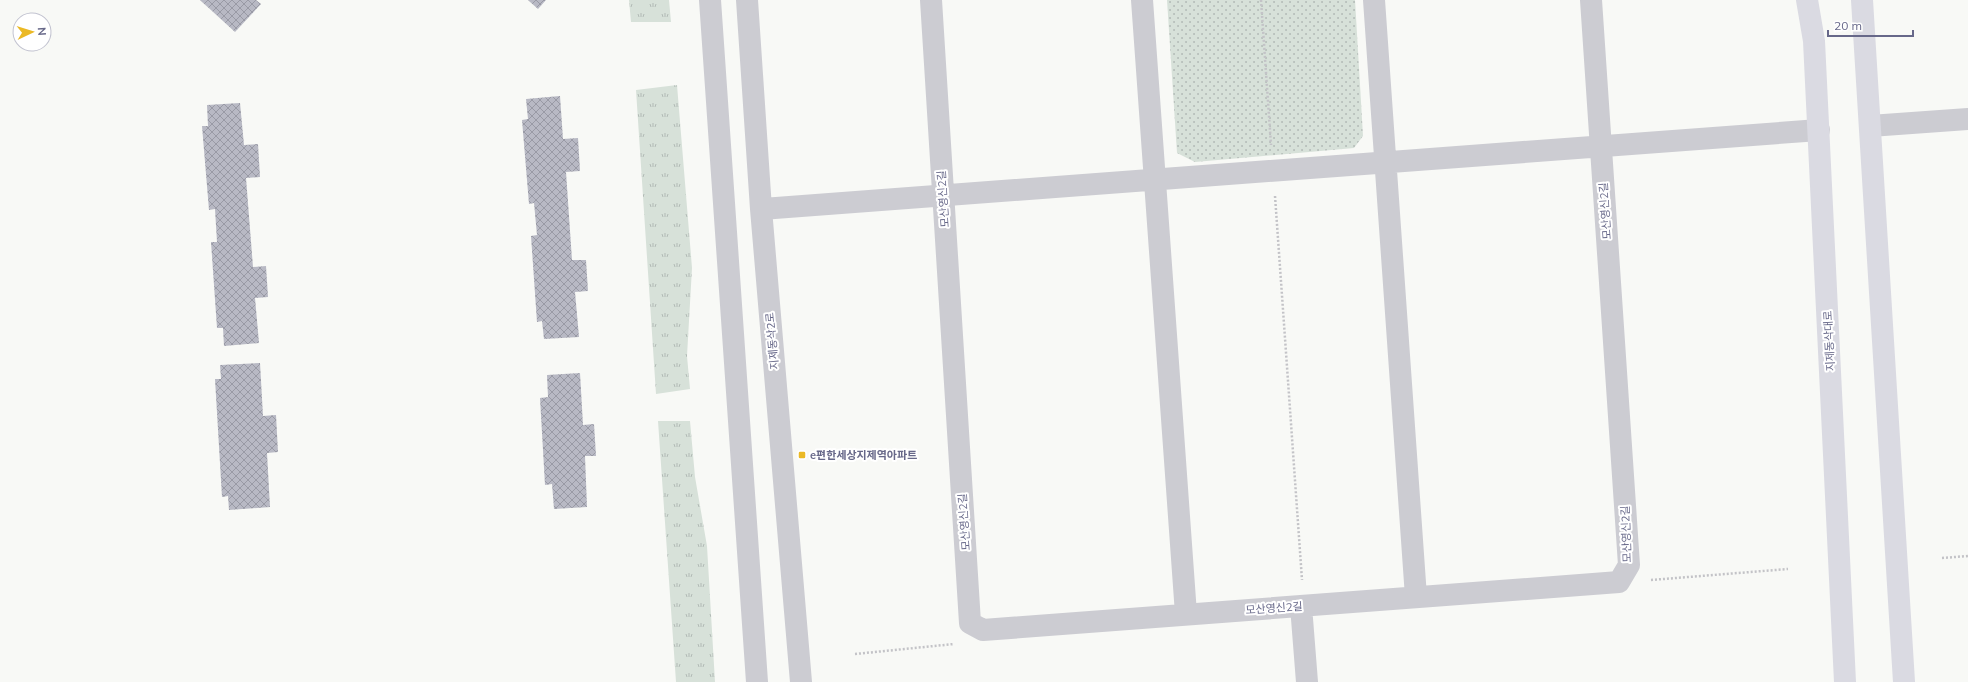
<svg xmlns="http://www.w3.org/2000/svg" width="1968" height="682" viewBox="0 0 1968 682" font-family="Mulish,'Noto Sans KR',sans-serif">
  <defs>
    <pattern id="grass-tufts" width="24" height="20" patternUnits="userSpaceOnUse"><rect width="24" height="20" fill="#d7e1d9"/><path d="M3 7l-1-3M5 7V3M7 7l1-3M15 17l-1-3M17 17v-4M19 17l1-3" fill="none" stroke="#b2bab6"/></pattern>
    <pattern id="park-dots" width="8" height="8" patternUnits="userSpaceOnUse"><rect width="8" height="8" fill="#d7e1d9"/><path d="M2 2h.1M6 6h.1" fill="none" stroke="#b2bab6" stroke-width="1.8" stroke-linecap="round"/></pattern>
    <pattern id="building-cross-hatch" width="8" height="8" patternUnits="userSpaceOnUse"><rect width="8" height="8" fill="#b8b9c4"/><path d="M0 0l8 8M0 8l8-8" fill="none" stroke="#999aa5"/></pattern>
  </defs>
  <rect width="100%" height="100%" fill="#f8f9f6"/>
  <path fill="url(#grass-tufts)" d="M629 0H669L671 22H631Z
    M677 85 692 268 687 356 690 389 656 394 636 90Z
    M658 421H690L695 477 707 546 715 682H676Z"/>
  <path fill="url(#park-dots)" d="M1167 0H1355L1363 136 1354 148 1195 162 1177 153Z"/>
  <path fill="url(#building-cross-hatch)" d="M200 0H256L261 4 235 32Z
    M528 0H546L538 9Z
    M560 96 563 139 578 138 580 171 566 172 572 260H586L588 291 575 292 579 337 544 339 542 321 537 322 531 236 537 235 534 203 529 204 522 120 528 119 526 99Z
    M240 103 244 145 258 144 260 177 246 178 253 267 266 266 268 297 255 298 259 343 224 346 223 328H217L211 242H217L215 209 209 210 202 126H208L207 105Z
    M260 363 263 416 276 415 278 452 267 453 270 507 229 510 228 496 222 497 215 379H221L220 365Z
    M580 373 583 425 594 424 596 456H585L587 507 554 509 552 484 545 485 540 398 548 397 547 375Z"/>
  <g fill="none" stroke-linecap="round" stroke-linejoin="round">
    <path stroke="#c3c3c7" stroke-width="2.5" stroke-dasharray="2 2" stroke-linecap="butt" d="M1261 0 1271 145
      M1275 196 1302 580
      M1942 558 1968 556
      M1651 580 1788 569
      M855 654 954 644"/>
    <path stroke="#ccccd2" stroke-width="22" d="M710 0 757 682
      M747 0 761 209 801 682
      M931 0 970 623 983 630 1619 582 1629 565 1591 0
      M1142 0 1186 614
      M1374 0 1416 597
      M1870 126 1968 119
      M761 209 1819 130
      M1301 606 1307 682"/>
    <path stroke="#dadae2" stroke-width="22" d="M1807 0 1814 41 1845 682
      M1862 0 1904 682"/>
  </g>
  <rect fill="#ebb925" stroke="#fff" stroke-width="1.5" x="798" y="451" width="8" height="8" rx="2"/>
  <g text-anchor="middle" stroke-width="4" stroke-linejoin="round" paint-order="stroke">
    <g font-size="11" fill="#676889" stroke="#fff">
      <text transform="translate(943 199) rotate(-94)" y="4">모산영신2길</text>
      <text transform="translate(1605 211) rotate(-94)" y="4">모산영신2길</text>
      <text transform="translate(772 341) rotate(-95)" y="4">지제동삭2로</text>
      <text transform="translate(1829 341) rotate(-93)" y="4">지제동삭대로</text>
      <text transform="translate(964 522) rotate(-94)" y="4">모산영신2길</text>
      <text transform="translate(1626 534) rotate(-92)" y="4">모산영신2길</text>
      <text transform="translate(1274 608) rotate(-4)" y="4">모산영신2길</text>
    </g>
    <g font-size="11" font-weight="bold" fill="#676889" stroke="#fff" text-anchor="start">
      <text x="810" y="459">e편한세상지제역아파트</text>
    </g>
  </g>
  <g transform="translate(32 32) rotate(86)"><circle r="19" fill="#ffffff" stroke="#c2c3d0"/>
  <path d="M0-3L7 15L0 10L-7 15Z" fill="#ebb925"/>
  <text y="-6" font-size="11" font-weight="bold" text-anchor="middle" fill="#676889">N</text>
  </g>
  <path d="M1828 30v6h85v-6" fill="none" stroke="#676889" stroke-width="2"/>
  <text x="1834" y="30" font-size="12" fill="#676889" stroke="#ffffff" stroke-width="3" paint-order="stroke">20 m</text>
</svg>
